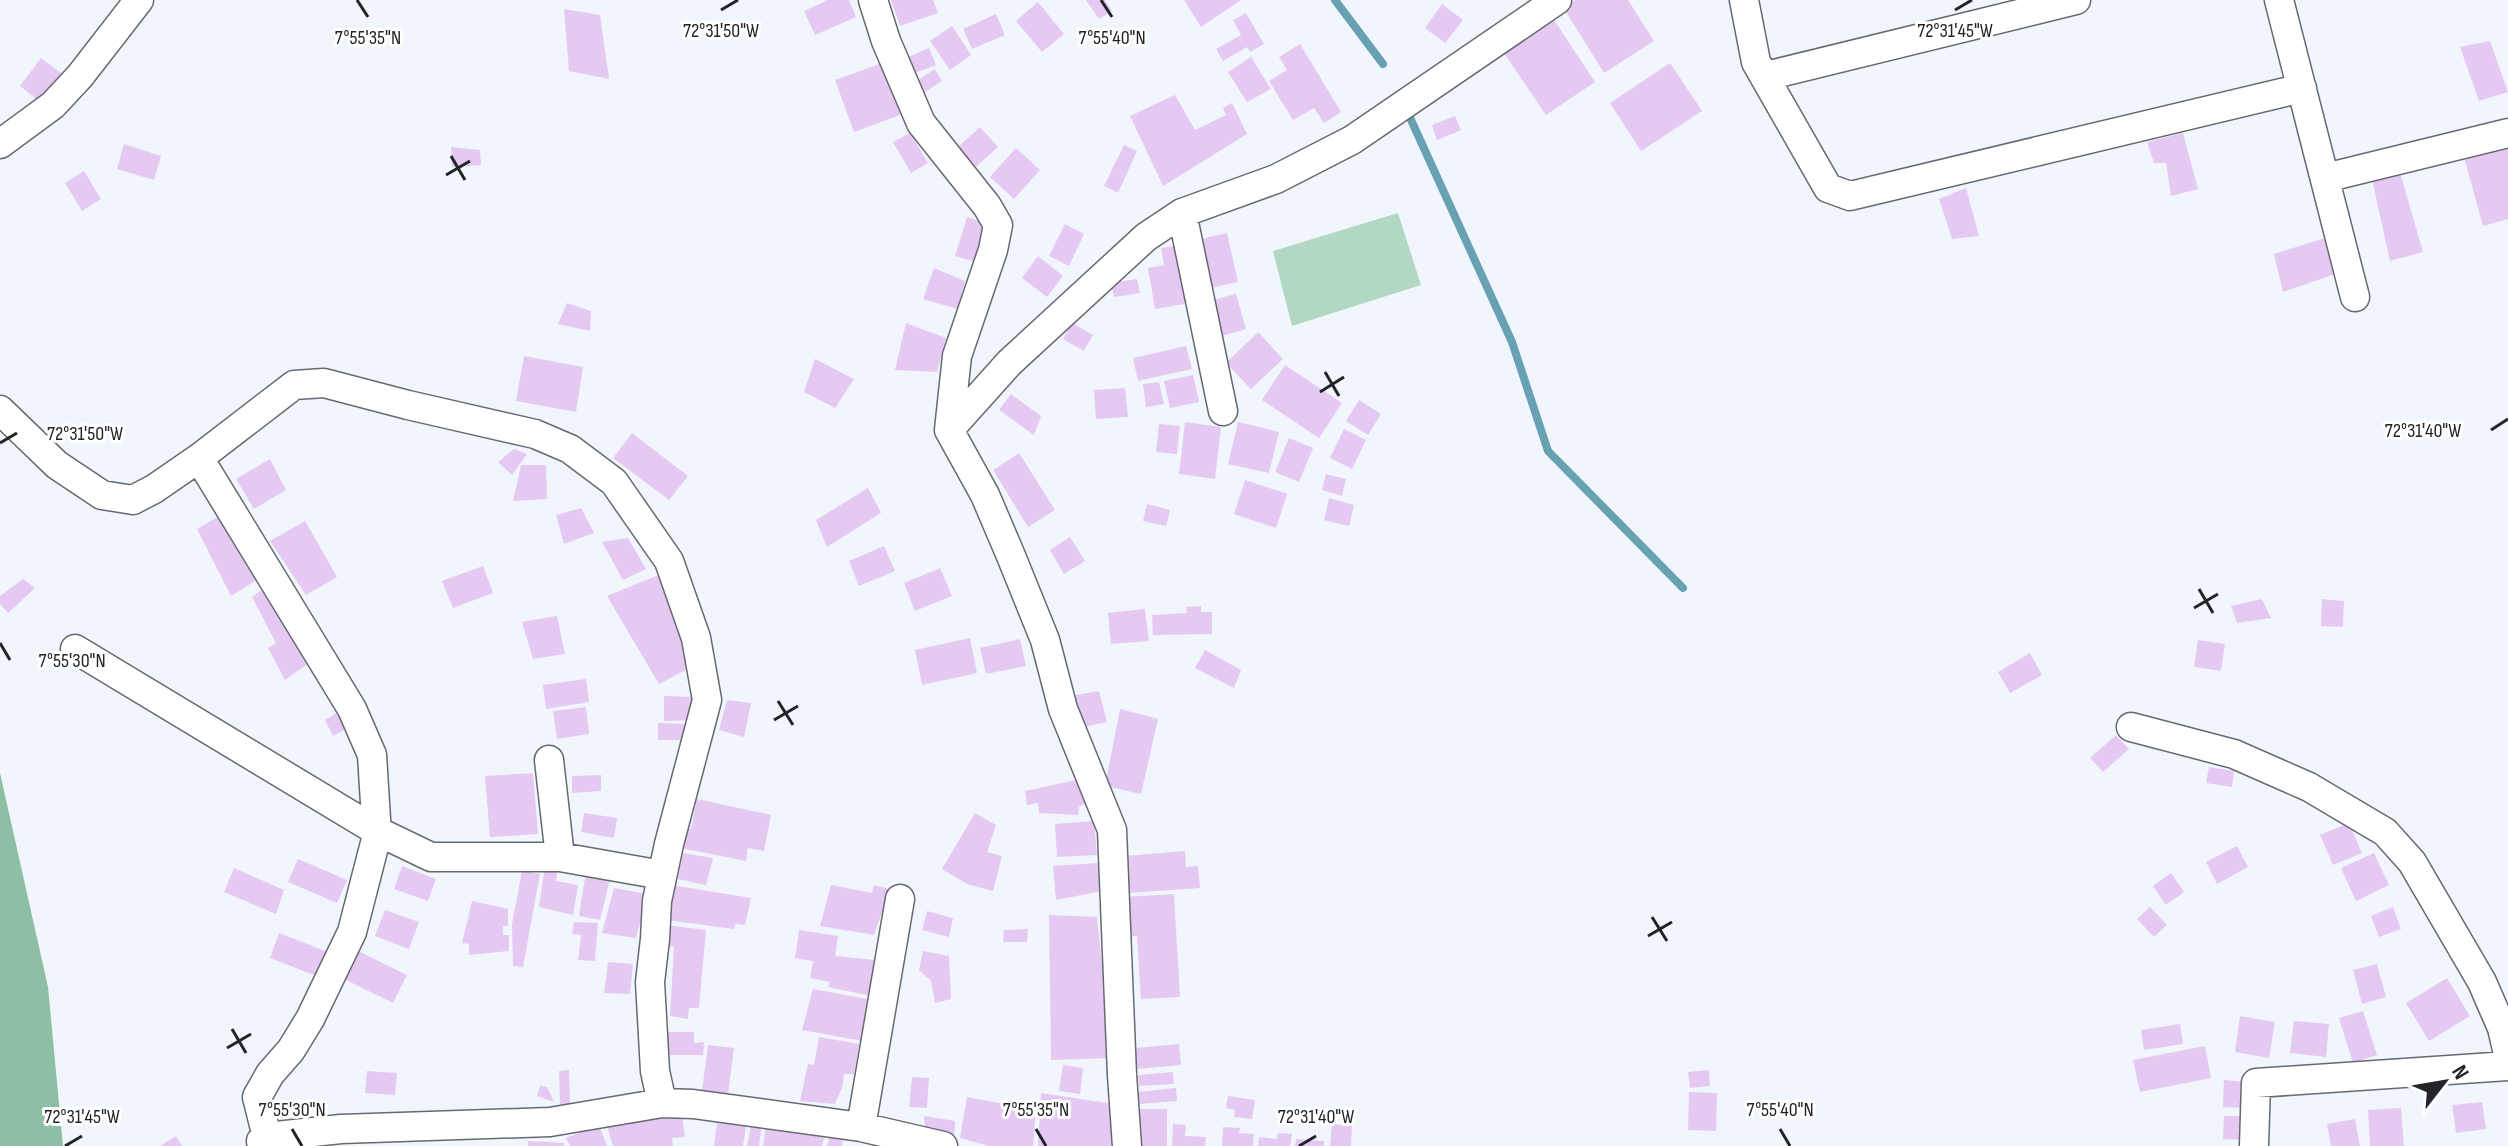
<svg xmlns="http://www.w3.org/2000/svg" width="2508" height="1146" viewBox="0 0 2508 1146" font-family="'Sofia Sans Condensed',sans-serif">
  <rect width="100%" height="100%" fill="#f1f6fd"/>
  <path fill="#b2d8c3" d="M1398 213 1421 285 1292 326 1273 251Z"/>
  <path fill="#8dbfa5" d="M0 773 48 987 63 1146H0Z"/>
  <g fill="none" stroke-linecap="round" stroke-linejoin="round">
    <path stroke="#68a1b2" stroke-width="8" d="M1335 0 1383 64
      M1407 111 1512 342 1548 451 1683 588"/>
  </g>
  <path fill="#e5c9f3" d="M828 0H849L856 17 815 35 804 11Z
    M891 0H933L938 13 900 26Z
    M1086 0H1105L1112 11 1099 19Z
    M1184 0H1241L1201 27Z
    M1575 0H1628L1654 41 1604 73 1563 7Z
    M1038 2 1064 34 1042 52 1016 21Z
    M1442 4 1463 20 1445 43 1425 28Z
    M564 9 600 15 609 79 569 71Z
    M1246 13 1264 44 1250 52 1247 47 1223 61 1216 49 1241 35 1233 20Z
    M996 14 1005 35 972 49 963 29Z
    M1554 20 1595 82 1546 115 1504 53Z
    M952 26 971 55 950 70 930 41Z
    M2490 41 2508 92 2479 101 2460 47Z
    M1300 44 1341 112 1324 123 1314 108 1293 120 1269 81 1287 70 1279 57Z
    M929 48 936 65 915 73 908 57Z
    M1251 57 1271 89 1247 102 1228 72Z
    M41 58 62 74 40 102 20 86Z
    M888 61 908 112 854 132 835 80Z
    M1670 63 1702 111 1641 151 1610 103Z
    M935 69 942 81 922 94 915 82Z
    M1175 95 1195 130 1226 115 1223 108 1232 103 1247 134 1163 186 1130 116Z
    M1455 116 1461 130 1437 140 1432 125Z
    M980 127 998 147 976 167 958 147Z
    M910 133 928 163 911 173 893 142Z
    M2183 133 2198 189 2171 196 2166 163H2154L2147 142Z
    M124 144 161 156 154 180 117 169Z
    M2508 144V219L2483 226 2464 157Z
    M1124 145 1137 151 1118 193 1104 186Z
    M451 147 480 150 481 165 452 167Z
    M1016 148 1040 170 1014 199 990 177Z
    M2399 169 2423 252 2390 261 2372 179Z
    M84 171 101 199 82 211 65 183Z
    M1966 188 1979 236 1952 239 1939 199Z
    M967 217 988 224 976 262 955 256Z
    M1065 224 1084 234 1069 266 1049 256Z
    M1227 233 1238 282 1206 289 1196 240Z
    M2325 238 2335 274 2283 292 2274 254Z
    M1180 245 1190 303 1155 309 1148 268 1164 265 1161 248Z
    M1038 256 1063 276 1047 297 1022 278Z
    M934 268 965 281 958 309 923 299Z
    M1137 279 1140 293 1114 297 1111 283Z
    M1236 294 1246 329 1219 337 1209 301Z
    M567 303 591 311 590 331 558 324Z
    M906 323 946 338 937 372 895 370Z
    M1072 323 1093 335 1084 351 1063 339Z
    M1258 332 1283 359 1251 389 1226 363Z
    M1186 346 1192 369 1138 381 1133 358Z
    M524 356 583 367 576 412 516 401Z
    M815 359 854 379 835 408 804 392Z
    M1285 365 1342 403 1319 438 1262 400Z
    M1193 375 1199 402 1170 408 1164 381Z
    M1159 382 1164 404 1146 407 1143 384Z
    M1125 388 1128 417 1096 419 1094 390Z
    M1011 394 1041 416 1034 435 999 410Z
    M1359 400 1381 414 1368 435 1346 421Z
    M1185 422 1221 427 1215 479 1179 474Z
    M1238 422 1279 432 1269 473 1228 464Z
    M1159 424 1180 426 1177 454 1156 452Z
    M1344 429 1366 440 1352 469 1330 458Z
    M632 433 688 476 669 500 613 458Z
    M1289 438 1313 448 1299 482 1275 472Z
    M514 449 527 454 512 475 498 462Z
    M1019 453 1055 510 1028 527 993 470Z
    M270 459 286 490 254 509 236 479Z
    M521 465H546L547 499 513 501Z
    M1326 474 1346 479 1342 496 1322 490Z
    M1245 480 1287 494 1276 528 1234 514Z
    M868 488 881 513 827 547 816 520Z
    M1329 498 1354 505 1349 526 1324 520Z
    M1147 504 1170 510 1166 526 1143 521Z
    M581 508 594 533 564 544 556 515Z
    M228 511 265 575 231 596 197 529Z
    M305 521 337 577 306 595 270 541Z
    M1070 537 1085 561 1064 574 1050 550Z
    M628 538 646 569 623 580 602 542Z
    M884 546 895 571 859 586 849 561Z
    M483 566 493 593 453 608 442 581Z
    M940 568 952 596 915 611 904 583Z
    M661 574 697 664 659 684 607 596Z
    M23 579 35 588 8 613 0 604V596Z
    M267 586 313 660 285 680 268 648 276 643 252 597Z
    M2262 599 2271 618 2237 623 2231 606Z
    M2322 599 2344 601 2343 627 2321 626Z
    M1201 606V612H1212V634L1153 635 1152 615 1187 613 1186 607Z
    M1145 609 1149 641 1111 644 1108 613Z
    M557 616 565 654 533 659 522 622Z
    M970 638 977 673 922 685 915 650Z
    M1020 639 1026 666 986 674 980 648Z
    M2198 640 2225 644 2221 671 2194 667Z
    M1205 650 1241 670 1234 688 1195 668Z
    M2030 653 2042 675 2010 693 1998 672Z
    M586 679 589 702 546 709 543 685Z
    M1099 691 1107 722 1079 728 1071 696Z
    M664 696 696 697V720L664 721Z
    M727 700 751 703 744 737 719 730Z
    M586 707 589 734 557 739 553 711Z
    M345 708 355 724 333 736 325 720Z
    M1120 709 1158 719 1141 794 1105 786Z
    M658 723 686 724 685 740H658Z
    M2116 735 2129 749 2103 772 2090 758Z
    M2209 767 2234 771 2232 787 2206 783Z
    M533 773 538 834 490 837 485 776Z
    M601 775V791L572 793V776Z
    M1076 780 1087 802 1079 807 1078 815 1039 813 1038 803 1027 805 1025 791Z
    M697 799 771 815 764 851 748 848 746 861 681 848 685 828 691 829Z
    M584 813 617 818 614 838 581 832Z
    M975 813 996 825 987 852 1002 856 993 891 967 884 942 869Z
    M1094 821 1097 855 1057 857 1055 824Z
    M2349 823 2362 853 2333 865 2320 835Z
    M2237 846 2248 867 2217 884 2206 862Z
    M1185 851 1186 867 1198 866 1200 888 1128 893 1125 856Z
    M683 853 713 858 706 885 678 879Z
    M2374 853 2389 885 2356 901 2341 868Z
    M298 859 347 880 337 903 288 882Z
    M1098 863 1102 891 1056 900 1053 866Z
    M402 866 436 879 428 901 394 889Z
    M545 866 558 868 556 881 578 885 573 915 539 907Z
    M234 868 284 890 276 914 224 892Z
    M522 871 540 874 523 967 513 966 512 924Z
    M586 871 611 875 600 920 579 916Z
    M2171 873 2184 892 2166 905 2153 886Z
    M671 885 751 898 745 925 735 924 734 929 666 920Z
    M831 885 872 893 874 885 890 889 874 935 820 926Z
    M614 888 648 894 636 938 602 933Z
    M1174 894 1180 997 1141 999 1137 936 1125 937 1123 897Z
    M472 901 508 909V926H503V935H509V951L469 955V944L462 943Z
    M2150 907 2167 925 2154 937 2137 919Z
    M2393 907 2401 929 2379 937 2371 916Z
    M385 910 419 922 409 949 375 936Z
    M927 911 953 918 949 937 922 930Z
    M1049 915 1097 917 1112 1058 1051 1060Z
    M574 922 598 923 595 961 578 960 581 935 572 934Z
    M666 925 706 930 699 1008H689L688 1019 670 1016 674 947 663 945Z
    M1028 929 1027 942H1003L1004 930Z
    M799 930 838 936 835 956 875 960 871 996 828 987 830 982 810 978 813 961 795 958Z
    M279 933 328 952 319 977 270 958Z
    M358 951 407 975 393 1003 344 979Z
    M923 951 949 956 951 999 935 1003 931 981 919 970Z
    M608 962 633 964 630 994 604 993Z
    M2377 964 2386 997 2362 1004 2353 970Z
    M2447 978 2470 1016 2429 1041 2406 1003Z
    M813 989 872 1000 862 1041 802 1030Z
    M2363 1011 2377 1055 2353 1063 2339 1018Z
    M2240 1016 2275 1022 2269 1058 2235 1052Z
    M2294 1021 2329 1024 2326 1057 2290 1053Z
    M2180 1024 2183 1044 2144 1050 2141 1030Z
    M667 1032H694V1043L704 1042 703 1055H667Z
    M819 1037 859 1044 854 1074H844L842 1088 835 1104 800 1101 808 1064 814 1065Z
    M1179 1044 1181 1065 1137 1069 1135 1048Z
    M708 1045 734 1048 728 1095 702 1091Z
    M2205 1046 2211 1078 2140 1092 2133 1060Z
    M1063 1065 1083 1068 1080 1094 1059 1091Z
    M569 1070 570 1104 560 1105 559 1071Z
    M1709 1070 1710 1086 1690 1088 1688 1072Z
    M367 1071 397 1073 395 1095 365 1093Z
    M1173 1072 1174 1084 1139 1086 1138 1075Z
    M912 1077 929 1078 927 1108 909 1107Z
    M2224 1080 2246 1082 2245 1108 2223 1107Z
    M540 1086 547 1087 554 1102 537 1096Z
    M1176 1088 1177 1101 1140 1104 1138 1092Z
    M1689 1092 1717 1093 1716 1131 1688 1130Z
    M1041 1093 1114 1104 1115 1146H1038Z
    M1228 1096 1255 1100 1252 1119 1234 1117 1235 1110 1226 1108Z
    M967 1097 1036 1110 1033 1146H989L960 1138Z
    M2482 1102 2486 1129 2456 1133 2452 1105Z
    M2401 1108 2404 1146H2370L2368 1110Z
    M1139 1109H1167V1146H1139Z
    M682 1114 685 1137 672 1138 673 1146H613L607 1126Z
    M924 1116 955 1121 954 1141 926 1136Z
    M2224 1116H2246L2245 1140 2223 1139Z
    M2355 1119 2360 1146H2331L2327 1124Z
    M752 1121 762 1123 759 1146H747Z
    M717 1123 746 1126 743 1146H714Z
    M1173 1124 1186 1125 1185 1136 1206 1137 1205 1146H1172Z
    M1332 1124 1352 1126 1351 1146H1330Z
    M599 1125 607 1146H570L566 1138Z
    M766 1126 824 1138 822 1146H763Z
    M1223 1127 1240 1128 1239 1133 1254 1134 1253 1146H1222Z
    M1278 1133 1292 1134 1290 1146H1258L1259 1137 1277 1139Z
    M830 1134 844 1135 842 1146H827Z
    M176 1136 182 1146H160Z
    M1296 1139 1324 1141V1146H1295Z
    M528 1141 564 1143V1146H528Z"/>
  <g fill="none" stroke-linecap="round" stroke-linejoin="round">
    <defs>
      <path id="street" d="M873 0 886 41 921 123 987 206 998 225 993 250 957 356 949 430 985 495 1011 556 1045 640 1063 709 1112 830 1122 1075 1127 1146
        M1744 0 1756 62 1828 188 1850 196 2302 88
        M2279 0 2355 297
        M1766 76 2076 0
        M0 144 53 105 80 76 139 0
        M2325 178 2508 133
        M1182 213 1223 411
        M0 410 57 465 102 495 133 500 154 489 199 458 294 385 324 383 408 405 535 434 570 449 614 482 669 561 696 638 707 700 669 844 657 901 655 939 650 982 655 1071 662 1103
        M949 430 1009 363 1146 237 1182 213 1276 179 1352 140 1557 0
        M199 458 352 709 372 755 377 835 352 932 310 1019 291 1050 270 1074 257 1097 267 1137 282 1146
        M75 649 377 831 431 857H560L662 875
        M2131 727 2234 754 2309 787 2385 832 2412 862 2482 982 2502 1028 2508 1054
        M549 760 560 857
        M861 1127 900 899
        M261 1141 267 1137 341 1129 550 1122 662 1103 693 1104 861 1127 943 1146
        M2254 1146 2256 1083 2508 1066"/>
    </defs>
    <use href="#street" stroke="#656a70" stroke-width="31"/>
    <use href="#street" stroke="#fff" stroke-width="28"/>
  </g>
  <path fill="none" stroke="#222427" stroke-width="3" d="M357 0 368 17M1101 0 1112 17M721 10 738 0M1955 10 1972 0M451 156 465 180M446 175 470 161M1325 372 1339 396M1320 392 1344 377M2491 430 2508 419M0 443 17 433M2199 589 2213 613M2194 608 2218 594M0 643 10 660M778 701 793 725M774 720 798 706M1652 917 1667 941M1648 936 1672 922M232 1029 246 1053M227 1048 251 1034M292 1129 302 1146M1036 1129 1046 1146M1780 1129 1790 1146M65 1146 82 1136M1299 1146 1316 1136"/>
  <g font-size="20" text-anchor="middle" fill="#222427" stroke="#fff" stroke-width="6" stroke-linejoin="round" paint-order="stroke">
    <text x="721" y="37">72°31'50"W</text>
    <text x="1955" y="37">72°31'45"W</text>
    <text x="368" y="44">7°55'35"N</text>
    <text x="1112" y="44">7°55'40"N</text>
    <text x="2423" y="437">72°31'40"W</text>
    <text x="85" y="440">72°31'50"W</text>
    <text x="72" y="667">7°55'30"N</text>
    <text x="292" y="1116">7°55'30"N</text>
    <text x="1036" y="1116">7°55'35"N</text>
    <text x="1780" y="1116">7°55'40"N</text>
    <text x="82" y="1123">72°31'45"W</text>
    <text x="1316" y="1123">72°31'40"W</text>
  </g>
  <g transform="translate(2444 1082) rotate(59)" stroke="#ffffff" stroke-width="6" paint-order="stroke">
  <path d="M0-6L14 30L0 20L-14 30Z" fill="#222427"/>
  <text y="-12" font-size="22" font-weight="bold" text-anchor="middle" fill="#222427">N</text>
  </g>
</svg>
